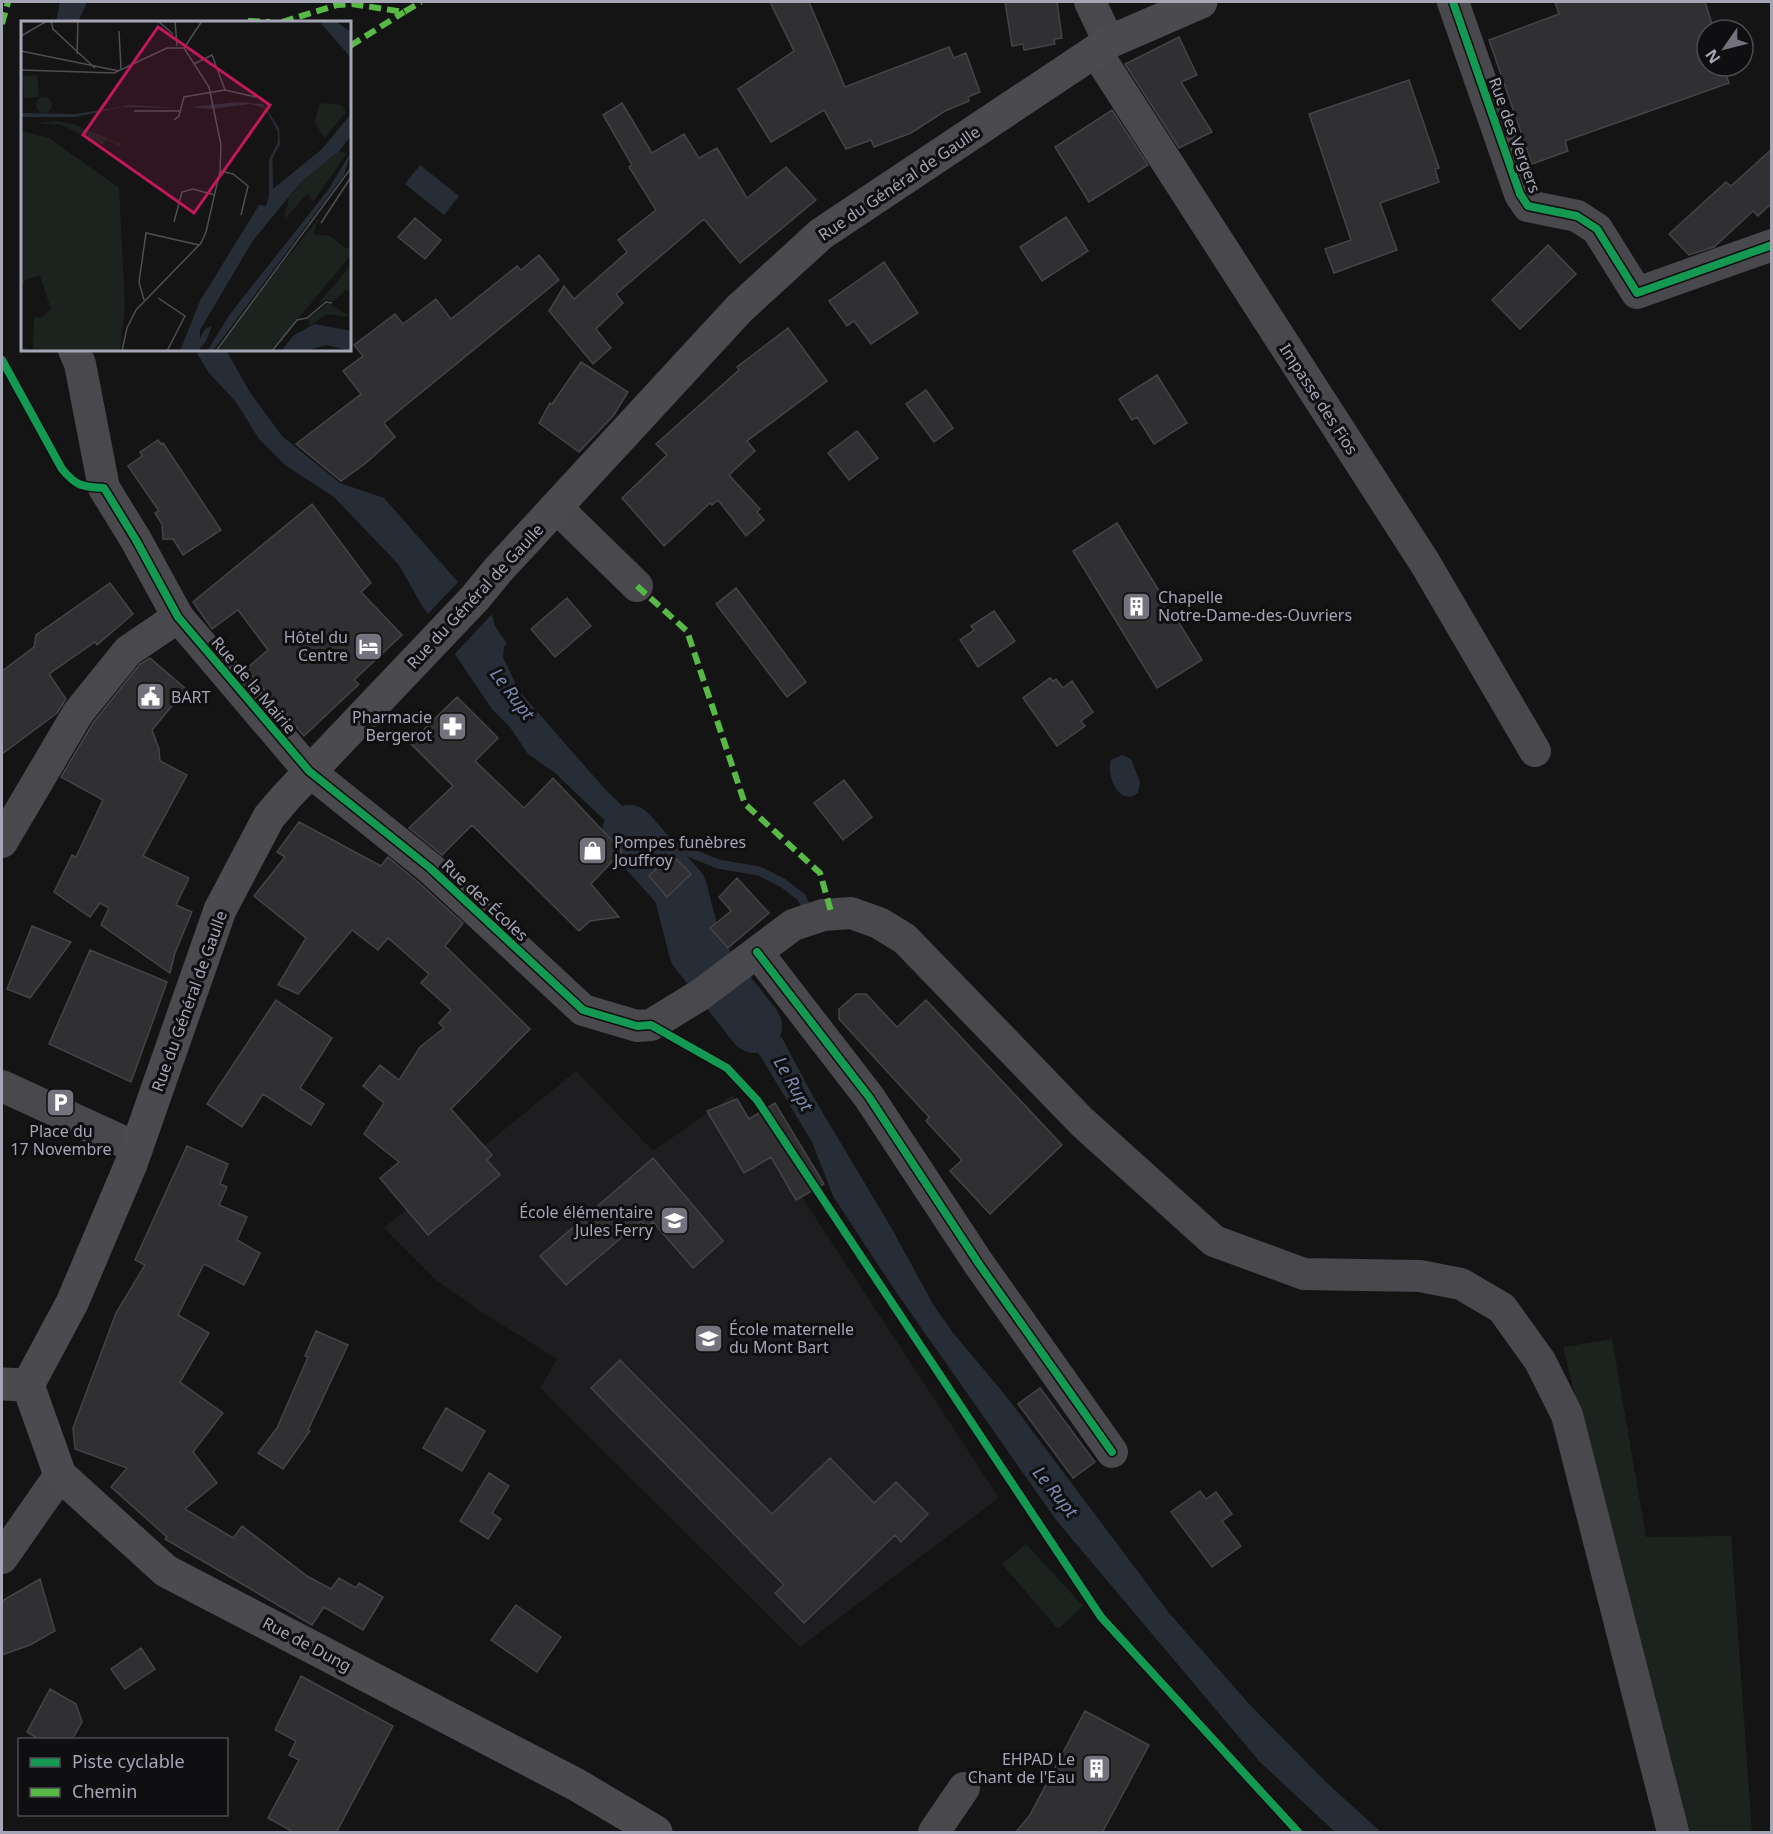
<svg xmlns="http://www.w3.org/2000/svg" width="1773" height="1834" viewBox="0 0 1773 1834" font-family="'Noto Sans',sans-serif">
  <rect width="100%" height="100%" fill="#141414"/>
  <path fill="#1e1e20" d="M576 1071 653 1151 733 1095 802 1197 999 1498 800 1647 540 1388 557 1359 480 1311 436 1280 384 1228Z"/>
  <path fill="#1c231e" d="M1612 1339 1646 1537 1731 1536 1752 1832H1684L1563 1347Z
    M1026 1544 1083 1606 1058 1629 1002 1564Z"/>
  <path fill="#272d36" d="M60 2H87L78 22H56Z
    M420 165 459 196 444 215 405 184Z
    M195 350H226L249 391 282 436 340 483 384 498 458 582 492 614 495 626 507 644 504 646 503 657 519 691 604 788 671 854 649 876 632 849 619 834 555 773 528 754 510 727 492 709 421 604 399 565 334 497 285 465 259 439 236 402 209 373Z
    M1122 755 1131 759 1140 782 1138 793C1119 808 1106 775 1111 760Z
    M730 983 739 986 782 1038 814 1098 892 1229 934 1306 954 1334 1006 1396 1169 1613 1251 1706 1328 1784 1381 1832H1335L1260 1762 1056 1520 894 1289 833 1196 812 1142 761 1057 712 995Z"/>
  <path fill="#141414" d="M458 582 492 614 453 656 426 616Z"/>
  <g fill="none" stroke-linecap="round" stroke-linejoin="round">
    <path stroke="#272d36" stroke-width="9" d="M648 843 674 846 718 864 759 871 783 883 801 897 807 908"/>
    <path stroke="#272d36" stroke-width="54" d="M629 832 680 889 696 951 755 1026"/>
  </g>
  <path fill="#303032" stroke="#444348" stroke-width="1.5" d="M770 2H809L845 87 949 47 954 58 966 53 980 92 968 97 969 101 945 111 911 133 874 147 871 140 846 149 824 110 771 142 738 89 794 51Z
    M1005 2H1057L1062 38 1054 39 1055 44 1024 50 1023 44 1012 46Z
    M1555 2H1705L1714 30H1707V66H1723L1729 83 1565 141 1568 151 1532 164 1489 40 1559 14Z
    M1179 37 1197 75 1181 82 1212 132 1179 148 1125 64Z
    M1409 80 1439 168 1435 169 1439 182 1380 203 1397 250 1334 273 1325 249 1351 240 1309 114Z
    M622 103 652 153 684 134 699 158 717 148 747 198 786 167 816 200 740 263 704 219 616 294 623 303 596 329 611 348 593 364 549 311 564 286 574 299 627 252 618 240 656 210 629 167 632 165 603 115Z
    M1112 110 1148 165 1089 202 1055 147Z
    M1772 149V203L1758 216 1753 211 1714 247 1689 255 1669 234 1726 182 1731 186Z
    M1066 217 1088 251 1042 281 1020 247Z
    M415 218 441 240 425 259 398 237Z
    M1548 245 1576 274 1520 329 1492 300Z
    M539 255 559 280 384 423 395 437 366 463 341 481 296 444 361 394 343 371 363 356 354 345 395 314 403 324 436 299 451 319 517 266 521 270Z
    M884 262 918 313 871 344 854 321 847 326 829 301Z
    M788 328 827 381 747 441 755 451 729 475 760 509 757 512 764 520 746 536 718 500 712 505 710 503 664 546 622 498 667 455 656 444 739 370 737 367Z
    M581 362 628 392 614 415 579 452 539 423 550 403 552 404Z
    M1157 375 1187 423 1154 444 1137 417 1132 420 1119 399Z
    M926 390 953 428 934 442 906 404Z
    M857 431 878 458 849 480 828 453Z
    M158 440 161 444 163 443 221 530 183 555 173 539H163L162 524 155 513 159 511 128 466 142 456 140 452Z
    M312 504 371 583 361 592 402 635 354 680 359 684 304 736 246 669 268 650 238 610 212 629 193 602Z
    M1117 523 1202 660 1157 688 1073 551Z
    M110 583 133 614 97 645 95 642 49 674 66 699 57 713 2 754V671L34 647 36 635Z
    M736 588 806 682 787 697 716 604Z
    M567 598 591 626 555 657 531 629Z
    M994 611 1015 641 978 667 960 640 974 630 971 626Z
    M150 658 186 689 152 730 159 749 160 761 187 775 143 856 189 878 176 905 192 912 175 953 170 973 101 925 109 908 100 903 90 917 54 892 72 855 76 857 103 800 61 777 93 723 140 664Z
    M1050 678 1053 681 1056 679 1063 688 1072 681 1093 712 1081 721 1085 726 1057 746 1023 698Z
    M457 697 498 738 475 761 524 808 553 778 622 851 591 884 619 917 590 921 579 931 472 825 442 855 409 828 453 786 410 743Z
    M844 780 872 817 843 840 814 803Z
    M299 822 381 866 388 857 418 882 463 923 445 946 530 1029 451 1109 492 1155 487 1160 500 1175 428 1235 380 1178 399 1162 364 1134 384 1103 363 1086 380 1065 399 1080 420 1047 444 1028 439 1023 451 1010 421 983 429 974 388 938 378 950 352 930 298 994 278 985 306 938 254 896 285 857 277 852Z
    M671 854 691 874 667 897 649 876Z
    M737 878 769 913 728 948 710 928 731 911 719 897Z
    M32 926 71 942 30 998 7 989Z
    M90 950 167 982 131 1082 49 1044Z
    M856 994H866L897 1027 926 1000 1062 1145 990 1214 950 1171 962 1160 926 1121 929 1117 839 1019V1009Z
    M276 1000 332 1038 300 1088 324 1104 311 1125 263 1094 242 1127 207 1104Z
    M737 1099 749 1119 775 1103 824 1184 796 1200 771 1157 744 1173 707 1111Z
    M187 1146 228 1164 220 1184 227 1187 219 1205 247 1217 237 1240 260 1253 244 1285 204 1264 178 1315 209 1333 180 1382 223 1413 193 1452 217 1483 185 1509 233 1538 242 1526 307 1576 331 1589 339 1578 356 1588 359 1583 383 1597 363 1630 324 1607 312 1625 165 1539 167 1537 111 1487 127 1468 75 1449 73 1428 116 1313 145 1265 135 1260Z
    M653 1158 723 1241 693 1268 653 1222 647 1227 641 1221 566 1285 540 1256Z
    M316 1331 348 1345 308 1430 310 1431 283 1469 258 1453 277 1428 308 1357 305 1356Z
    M620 1360 772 1514 830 1458 874 1503 896 1482 928 1514 901 1542 895 1535 804 1623 775 1593 784 1585 591 1388Z
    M1040 1388 1095 1462 1073 1478 1018 1404Z
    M446 1408 485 1431 462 1471 423 1448Z
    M489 1473 509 1486 492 1513 501 1519 488 1539 460 1521Z
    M1200 1491 1206 1499 1216 1492 1232 1514 1222 1521 1241 1546 1212 1567 1171 1512Z
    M40 1579 55 1631 30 1645 2 1655V1601Z
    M516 1605 561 1637 537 1672 491 1640Z
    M141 1648 155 1669 125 1689 111 1669Z
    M301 1676 393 1726 336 1833H295L268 1818 299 1760 289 1755 296 1741 275 1730Z
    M50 1689 76 1704 82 1722 72 1740H40L27 1732Z
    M1085 1711 1149 1745 1102 1833H1015L1030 1815Z"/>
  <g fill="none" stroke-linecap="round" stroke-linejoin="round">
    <path stroke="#48484d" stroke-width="32" d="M1090 2 1109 42
      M1453 2 1520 194 1528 206 1577 216 1597 229 1637 293 1772 245
      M1096 52 1425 563 1535 751
      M74 350 80 364 104 488 136 540 178 617 309 771 430 868 583 1010 637 1026 651 1025 700 995 793 925 823 915 851 913 879 923 905 939 1082 1122 1214 1241 1304 1274 1420 1276 1461 1284 1502 1308 1540 1361 1567 1415 1673 1832
      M556 507 637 586
      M2 842 78 713 128 651 178 617
      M757 952 869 1097 979 1264 1112 1452
      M2 1086 137 1148
      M2 1558 60 1475
      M934 1832 964 1788"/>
    <path stroke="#4a4a4f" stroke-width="33" d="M2 1384 28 1385 72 1303 131 1164 220 910 269 817 286 797 475 598 498 570 739 309 821 234 1109 42 1201 2
      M28 1385 60 1475 166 1571 577 1785 656 1832"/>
    <path stroke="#58b947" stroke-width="6" stroke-dasharray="12 6" stroke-linecap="butt" d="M248 21 270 22
      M282 22 337 5 352 4 404 12 421 2
      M2 24 8 2
      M350 46 404 12
      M637 586 687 631 745 804 820 873 832 915"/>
    <defs>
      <path id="cycleway" d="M1453 2 1520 194 1528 206 1577 216 1597 229 1637 293 1772 245
        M2 360 62 469C76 486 82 487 104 488L136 540 178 617 309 771 430 868 583 1010 637 1026 651 1025 727 1068 757 1100 1101 1617 1298 1832
        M757 952 869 1097 979 1264 1112 1452"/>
    </defs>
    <use href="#cycleway" stroke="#0f0e10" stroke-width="11"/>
    <use href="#cycleway" stroke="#139951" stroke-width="8"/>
  </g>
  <defs>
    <symbol id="building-square" viewBox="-11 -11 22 22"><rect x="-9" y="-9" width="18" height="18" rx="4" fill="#72737d" stroke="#0f0e10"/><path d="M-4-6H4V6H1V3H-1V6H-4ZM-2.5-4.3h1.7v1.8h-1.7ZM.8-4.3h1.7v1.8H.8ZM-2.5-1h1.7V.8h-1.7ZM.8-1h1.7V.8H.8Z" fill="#fff"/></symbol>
    <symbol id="hotel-square" viewBox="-11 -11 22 22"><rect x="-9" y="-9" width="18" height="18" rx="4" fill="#72737d" stroke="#0f0e10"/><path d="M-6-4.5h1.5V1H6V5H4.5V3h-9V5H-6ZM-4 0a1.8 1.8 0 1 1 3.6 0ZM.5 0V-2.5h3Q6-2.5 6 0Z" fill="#fff"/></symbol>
    <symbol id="civic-square" viewBox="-11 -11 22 22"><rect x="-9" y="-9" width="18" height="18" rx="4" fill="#72737d" stroke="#0f0e10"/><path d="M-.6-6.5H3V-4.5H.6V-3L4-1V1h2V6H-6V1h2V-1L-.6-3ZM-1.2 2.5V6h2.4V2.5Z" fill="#fff"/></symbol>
    <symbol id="pharmacy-square" viewBox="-11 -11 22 22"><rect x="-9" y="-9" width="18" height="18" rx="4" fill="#72737d" stroke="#0f0e10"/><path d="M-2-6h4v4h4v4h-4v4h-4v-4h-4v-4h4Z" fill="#fff"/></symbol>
    <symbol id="shop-square" viewBox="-11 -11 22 22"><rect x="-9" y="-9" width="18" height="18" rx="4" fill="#72737d" stroke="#0f0e10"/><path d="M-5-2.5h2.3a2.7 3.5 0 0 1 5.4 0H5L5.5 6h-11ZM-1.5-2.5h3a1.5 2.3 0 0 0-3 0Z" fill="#fff"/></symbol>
    <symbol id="parking-square" viewBox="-11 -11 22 22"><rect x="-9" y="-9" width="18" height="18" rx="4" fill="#72737d" stroke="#0f0e10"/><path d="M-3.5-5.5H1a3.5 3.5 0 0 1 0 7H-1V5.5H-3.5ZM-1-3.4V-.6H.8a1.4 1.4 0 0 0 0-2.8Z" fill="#fff"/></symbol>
    <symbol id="school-square" viewBox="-11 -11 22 22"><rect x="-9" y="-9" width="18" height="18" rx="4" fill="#72737d" stroke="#0f0e10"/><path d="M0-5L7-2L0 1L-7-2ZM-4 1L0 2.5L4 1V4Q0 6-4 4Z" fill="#fff"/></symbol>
  </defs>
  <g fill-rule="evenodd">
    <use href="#building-square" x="1120" y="590" width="33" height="33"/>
    <use href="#hotel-square" x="352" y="630" width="33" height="33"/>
    <use href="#civic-square" x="134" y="680" width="33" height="33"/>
    <use href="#pharmacy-square" x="436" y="710" width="33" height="33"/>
    <use href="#shop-square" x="576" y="834" width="33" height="33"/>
    <use href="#parking-square" x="44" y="1086" width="33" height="33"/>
    <use href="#school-square" x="658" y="1204" width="33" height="33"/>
    <use href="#school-square" x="692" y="1322" width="33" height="33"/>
    <use href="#building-square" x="1080" y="1752" width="33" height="33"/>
  </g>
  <g text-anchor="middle" stroke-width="6" stroke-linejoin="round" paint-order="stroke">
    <g font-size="16" fill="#a5a6b5" stroke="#0f0e10">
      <text transform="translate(1515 135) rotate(70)" y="6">Rue des Vergers</text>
      <text transform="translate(899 183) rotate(-34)" y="6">Rue du Général de Gaulle</text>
      <text transform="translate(1319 399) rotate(57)" y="6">Impasse des Fios</text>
      <text transform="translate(475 596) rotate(-47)" y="6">Rue du Général de Gaulle</text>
      <text transform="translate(254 685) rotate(50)" y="6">Rue de la Mairie</text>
      <text transform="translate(485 900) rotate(43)" y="6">Rue des Écoles</text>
      <text transform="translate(189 1001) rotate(-70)" y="6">Rue du Général de Gaulle</text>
      <text transform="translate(307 1644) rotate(28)" y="6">Rue de Dung</text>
    </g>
    <g font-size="16" fill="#a5a6b5" stroke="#0f0e10" text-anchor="start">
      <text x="1158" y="603">Chapelle<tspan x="1158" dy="18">Notre-Dame-des-Ouvriers</tspan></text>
      <text x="348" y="643" text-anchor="end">Hôtel du<tspan x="348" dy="18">Centre</tspan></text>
      <text x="171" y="703">BART</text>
      <text x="432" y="723" text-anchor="end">Pharmacie<tspan x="432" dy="18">Bergerot</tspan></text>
      <text x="614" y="848">Pompes funèbres<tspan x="614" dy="18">Jouffroy</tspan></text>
      <text x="61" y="1137" text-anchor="middle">Place du<tspan x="61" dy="18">17 Novembre</tspan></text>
      <text x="653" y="1218" text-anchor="end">École élémentaire<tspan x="653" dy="18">Jules Ferry</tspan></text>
      <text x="729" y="1335">École maternelle<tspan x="729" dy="18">du Mont Bart</tspan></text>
      <text x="1075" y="1765" text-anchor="end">EHPAD Le<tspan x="1075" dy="18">Chant de l'Eau</tspan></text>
    </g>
    <g font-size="18" font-style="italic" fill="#7b8cb1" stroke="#0f0e10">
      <text transform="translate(512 694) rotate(53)" y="6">Le Rupt</text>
      <text transform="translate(793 1084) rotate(60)" y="6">Le Rupt</text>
      <text transform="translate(1055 1492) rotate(51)" y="6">Le Rupt</text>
    </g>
  </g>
  <g transform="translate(21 21)">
    <rect width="330" height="330" fill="#141414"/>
    <path d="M16 54 18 76 3 77 2 55ZM15 84a8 8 0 1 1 16 0a8 8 0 1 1-16 0ZM298 82 320 84 325 91 303 117 294 101ZM35 100 52 103 100 122 99 125 85 119 82 124 41 104 15 102ZM0 110 28 117 98 167 104 285 99 330H0V326L12 329 13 297 21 296 30 288 19 255 5 258 0 267ZM318 130 326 132 292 181 287 172 263 199 268 176 279 162ZM298 197 292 213 309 215 325 228 330 224V234L250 330H197L220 294ZM330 244V270L325 269 311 281 305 279 297 283ZM307 282 330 296 305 293 289 305 287 298Z" fill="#1c231e"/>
    <path d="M298 0H314L330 11V37ZM217 81 242 83 258 107 259 123 251 138 252 168 301 128 330 93V115L318 130 279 162 231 221 179 309V317L184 308 191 305 185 320 177 330H159L179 280 238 184 245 185 248 175V139L257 121V111L244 87 229 83 190 88 168 86ZM111 84 158 87 101 86 55 96H0V92L55 93ZM330 131 323 154 192 330H186L209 293 307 169ZM294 303 330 310V330L305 324 284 330H260L273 314Z" fill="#272d36"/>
    <path fill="none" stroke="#272d36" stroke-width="3" d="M250 140V166"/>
    <path fill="none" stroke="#4e4e54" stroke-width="1.5" d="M30 0 32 8 74 47M137 0 152 13M154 0 156 25M98 10 100 48M0 15 26 0M0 30 98 50M56 33 57 0M173 43 191 34 204 69M0 49 93 52 146 27H163M113 90H159M153 99 158 95 163 76 204 69 235 76M199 150 212 153 227 165 220 194M153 201 161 171 172 168 194 174M300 202 330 156M137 277 164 295 146 330M123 279 118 261 125 212 178 224M101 330 106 307 115 289 180 222 185 211 199 150 200 124 188 66 163 27 181 0M195 330 330 147M251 330 276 299 286 297 305 281 311 282"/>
    <path fill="#c2185b" fill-opacity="0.15" stroke="#c2185b" stroke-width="3" d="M137 6 249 84 173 192 62 114Z"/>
    <rect width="330" height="330" fill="none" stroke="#a5a6b5" stroke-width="3"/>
  </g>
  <rect width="1773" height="1834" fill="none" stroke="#a5a6b5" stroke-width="6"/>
  <rect x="18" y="1738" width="210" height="78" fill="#0f0e10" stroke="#4b4b52" stroke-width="1.5"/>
  <rect x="30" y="1758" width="30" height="9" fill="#139951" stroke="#4b4b52" stroke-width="1.5"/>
  <text x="72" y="1768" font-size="18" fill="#a5a6b5">Piste cyclable</text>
  <rect x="30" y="1788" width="30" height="9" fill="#58b947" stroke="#4b4b52" stroke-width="1.5"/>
  <text x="72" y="1798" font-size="18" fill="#a5a6b5">Chemin</text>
  <g transform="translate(1725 48) rotate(235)"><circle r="28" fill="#0f0e10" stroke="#4b4b52" stroke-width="1.5"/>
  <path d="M0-4.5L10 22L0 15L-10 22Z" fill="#72737d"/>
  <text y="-9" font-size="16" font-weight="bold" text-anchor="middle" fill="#a5a6b5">N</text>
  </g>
</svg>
